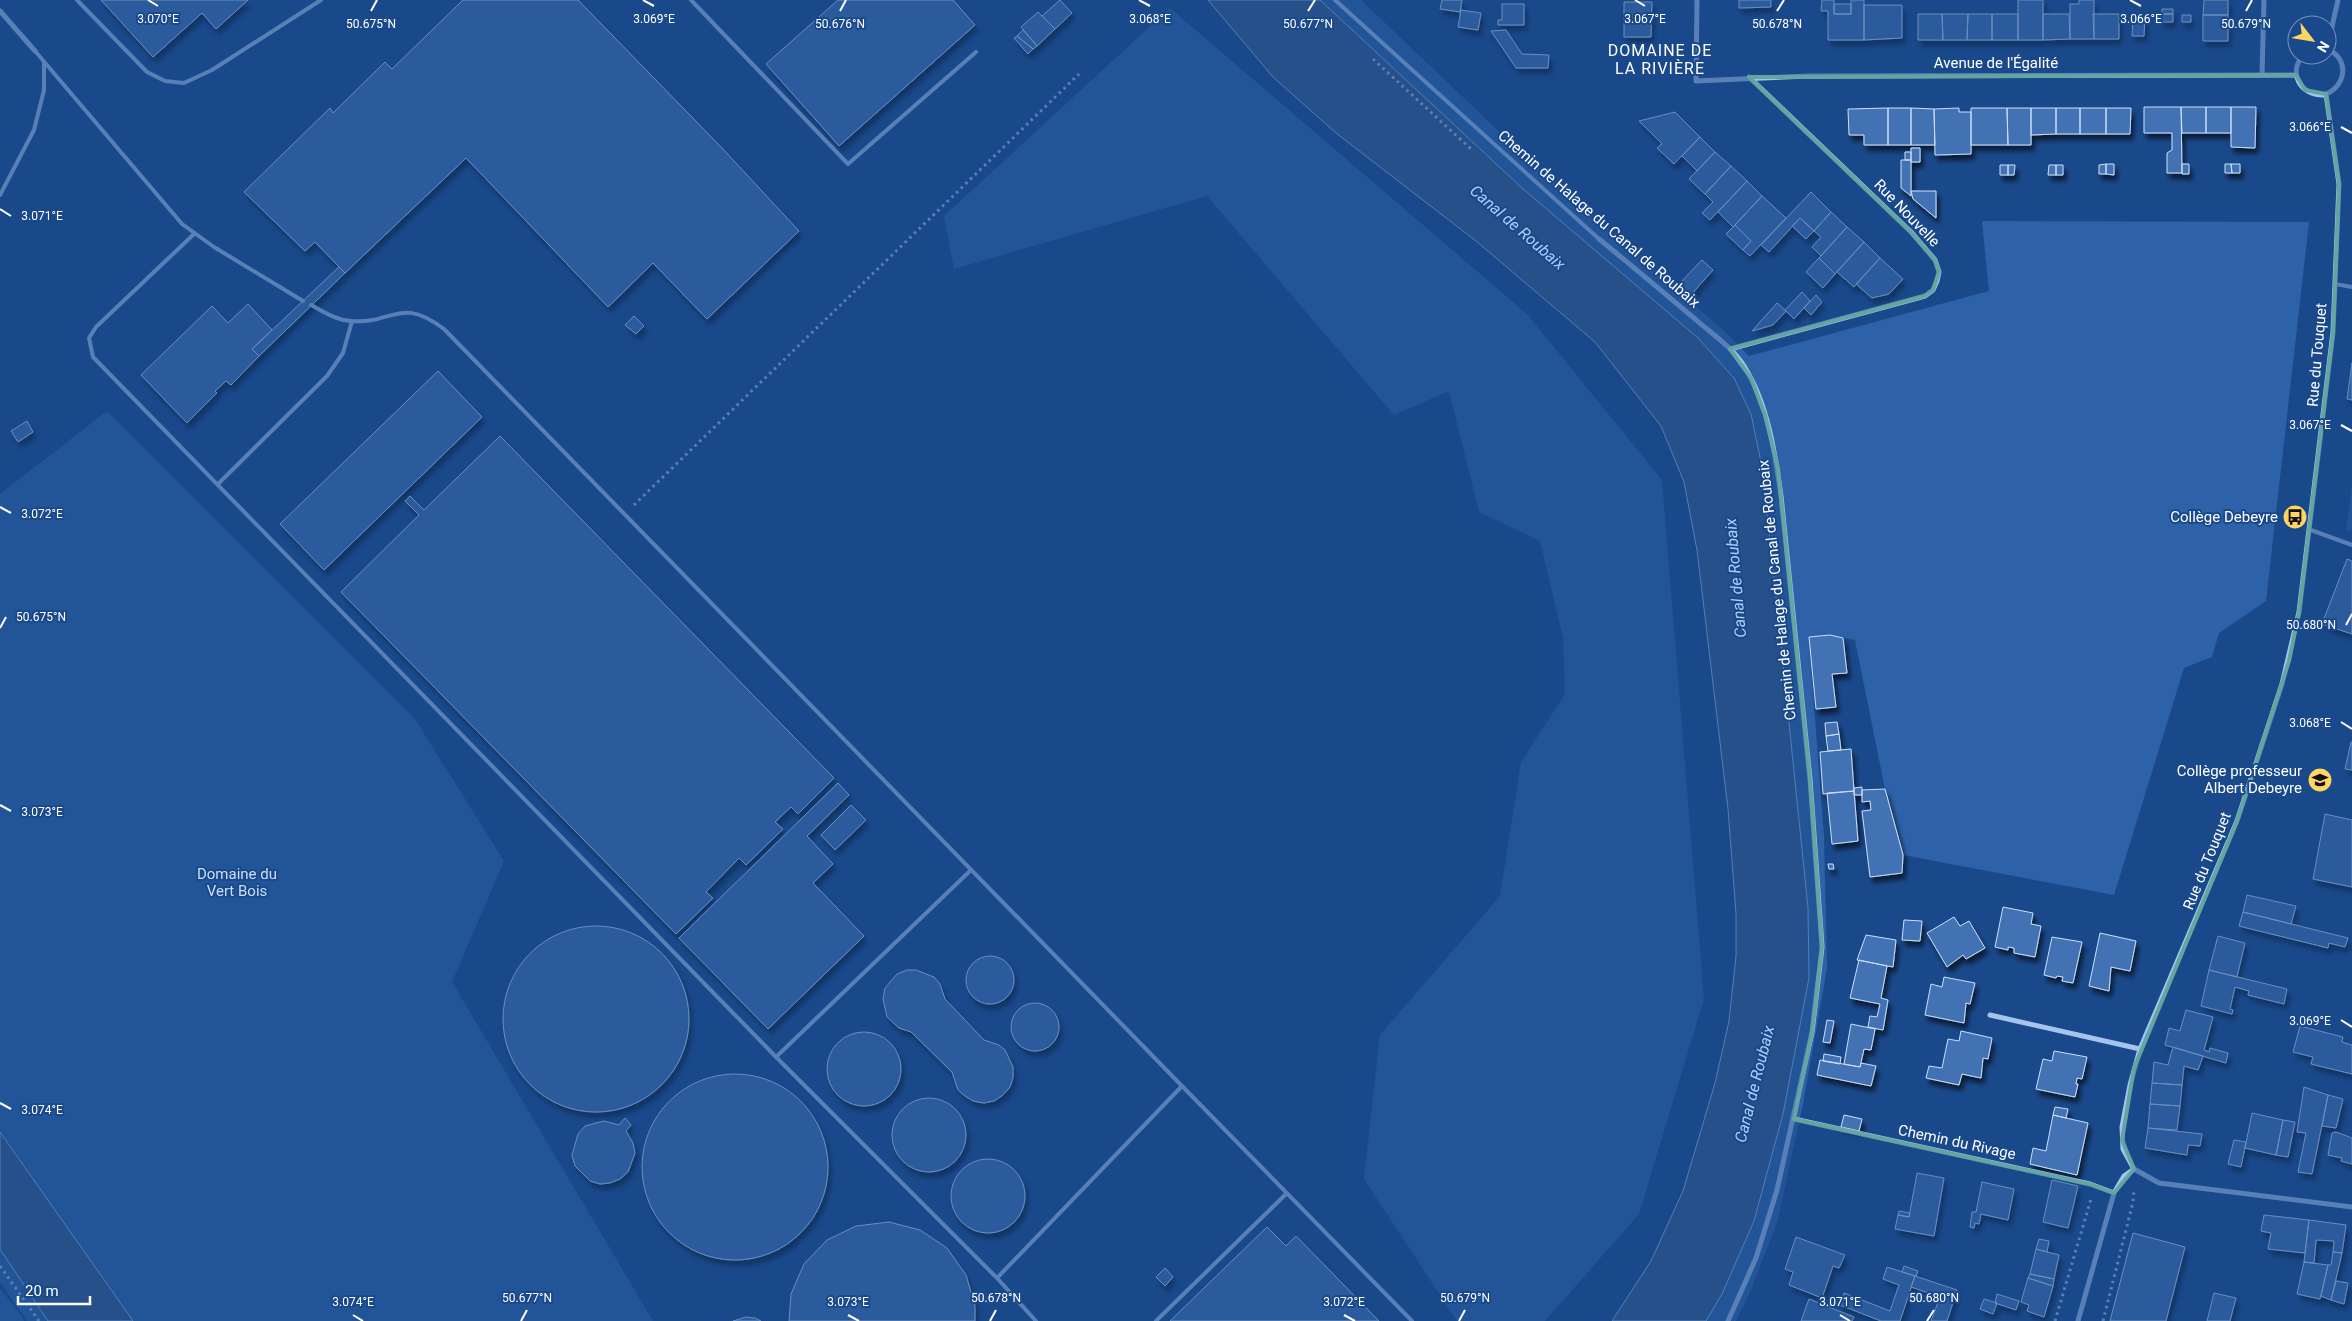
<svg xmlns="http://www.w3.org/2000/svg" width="2352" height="1321" viewBox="0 0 2352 1321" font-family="Roboto,sans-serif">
  <defs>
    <filter id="shadow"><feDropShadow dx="3" dy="5.5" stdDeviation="2.5" flood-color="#0009"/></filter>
  </defs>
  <rect width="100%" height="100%" fill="#1a498b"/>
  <path fill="#2d62a9" d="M1320 0H1361L1509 141 1723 330 1749 356 1989 291 1982 221 2309 222 2266 601 2219 633 2212 657 2184 668 2114 895 1903 855 1885 789 1855 640 1830 635 1809 638 1824 837 1827 968 1803 1104 1777 1223 1751 1290 1736 1321H1706L1722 1294 1754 1221 1783 1114 1809 978 1808 908 1779 625 1762 467 1751 414 1698 338 1522 188Z
    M1170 8 1527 314 1662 480 1704 999 1639 1214 1545 1321H1457L1364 1179 1380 1035 1500 896 1521 762 1565 694 1563 638 1540 541 1479 512 1449 391 1394 415 1207 196 954 269 944 216Z
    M107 411 415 719 504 861 452 982 653 1321H133L0 1131V494Z
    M2352 486V531L2346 530Z
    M0 1249 48 1321H27L0 1282Z
    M0 1288 22 1317 24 1321H0Z"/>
  <path fill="#375a8a" stroke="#97beef" d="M1208 0H1320L1522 188 1698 338 1734 378 1751 414 1762 467 1779 625 1808 908 1809 978 1783 1114 1754 1221 1722 1294 1706 1321H1612L1651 1261 1683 1191 1715 1083 1729 1021 1736 956V914L1728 809 1697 550 1684 482 1661 426 1595 342 1476 241 1336 133 1273 77Z
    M0 1132 124 1308 133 1321H48L0 1249Z"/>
  <path fill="#4372b3" stroke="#cadffa" filter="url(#shadow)" d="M101 0H248L216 29 202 13 153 57Z
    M463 0H578L722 148 799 231 707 319 653 263 608 307 466 158 345 273 315 242 305 251 244 192 330 108 333 113 385 62 392 69Z
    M838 0H953L975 25 839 146 766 64Z
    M1060 0 1072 13 1055 29 1042 16Z
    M1442 0H1462L1460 12 1440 9Z
    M1739 0H1771V7L1739 8Z
    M1822 0H1834V14H1851V0H1864V40H1828V11H1821Z
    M2018 0H2043V40H2018Z
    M2079 0H2094V39H2070V4H2079Z
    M2204 0H2228V15H2203Z
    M1624 2H1652L1651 37H1624Z
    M1502 4H1524V25H1498V20H1502Z
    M1834 4H1851V14H1834Z
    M1864 5H1902V38L1864 40Z
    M2162 9H2173V14H2162Z
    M1461 10 1481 13 1478 30 1458 27Z
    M1038 12 1055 29 1037 46 1021 27Z
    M1918 14H1942L1943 40H1918Z
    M1942 14H1968L1967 40H1943Z
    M1968 14H1992V40H1967Z
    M1992 14H2018V40H1992Z
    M2043 14H2069L2070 39 2043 40Z
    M2093 14H2119V39H2094Z
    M2162 14H2173V22H2162Z
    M2182 15H2191V22H2182Z
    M2203 15H2228V41H2203Z
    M2133 17H2145L2144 36H2132Z
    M1023 30 1037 46 1033 49 1017 36Z
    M1506 30 1522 54 1549 55 1548 68H1516L1491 31Z
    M1017 36 1033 49 1028 54 1014 38Z
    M2144 107H2181L2182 173H2167V153L2172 150V133H2144Z
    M2181 107H2206V133H2182Z
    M2206 107H2231V133H2206Z
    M2231 107H2256L2255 148 2231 147Z
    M1888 108H1911V145H1888Z
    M1888 108V145H1864V135H1849L1848 109Z
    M1911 108 1934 109 1935 145H1911Z
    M1959 108V112H1971V154L1935 155 1934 109Z
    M1971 108H2007L2008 145H1971Z
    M2007 108H2031V145H2008Z
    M2031 108H2056V134L2031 135Z
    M2056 108H2080V134H2056Z
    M2080 108H2106V134H2080Z
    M2106 108H2131L2130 134H2106Z
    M1675 112 1700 137 1674 164 1657 148 1662 144 1639 121Z
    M1700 137 1715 152 1697 171 1682 156Z
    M1911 148H1920V162H1911Z
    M1715 152 1731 166 1705 194 1689 179Z
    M1905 152H1911V160H1905Z
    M1901 160H1911V196L1901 188Z
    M2106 164V174H2099V165Z
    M2106 164H2114V175L2106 174Z
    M2182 164H2189V174H2182Z
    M2225 164H2231L2232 173H2225Z
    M2231 164H2240V173H2232Z
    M2000 165H2008V175H2000Z
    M2008 165H2015L2014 175H2008Z
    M2049 165H2056V175H2048Z
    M2056 165H2063V175H2056Z
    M1731 166 1747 181 1710 220 1702 213 1713 202 1705 194Z
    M1747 181 1762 196 1733 227 1718 212Z
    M1911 191H1936V218L1913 199Z
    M1811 192 1831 212 1814 231 1800 218 1769 252 1761 245Z
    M1762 196 1786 218 1750 256 1743 250 1751 241 1735 225Z
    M1831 212 1847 227 1821 256 1812 247 1821 237 1814 231Z
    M1800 218 1814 231 1806 239 1792 226Z
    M1735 225 1751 241 1743 250 1726 234Z
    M1847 227 1864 242 1835 274 1819 258Z
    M1864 242 1880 258 1854 287 1837 272Z
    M1819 258 1835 274 1823 288 1806 272Z
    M1880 258 1903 279 1889 294 1872 298 1856 284Z
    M1702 260 1713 270 1690 296 1678 285Z
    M339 267 345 273 259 356 252 349Z
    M1802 292 1810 301 1794 319 1785 310Z
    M1816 295 1822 302 1811 315 1804 308Z
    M1777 303 1786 311 1773 325 1752 331Z
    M248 304 272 330 252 349 259 356 231 385 226 381 215 391 217 393 187 423 141 375 212 306 228 323Z
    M634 316 644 326 636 334 625 325Z
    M2352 363V400L2347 399Z
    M438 371 482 417 324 570 280 524Z
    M27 421 33 432 18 442 11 431Z
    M500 436 834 778 798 814 791 807 775 822 783 829 746 865 739 858 706 892 713 898 676 934 341 592 419 515 405 501 410 496 424 510Z
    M2347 559 2352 561V634L2322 624Z
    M1830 635 1843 638 1847 673 1832 674 1836 707 1816 709 1809 637Z
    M1837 722 1839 734 1826 736 1825 723Z
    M1839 734 1841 750 1828 751 1826 736Z
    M2351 742H2352V770L2345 769Z
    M1851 749 1854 791 1823 794 1820 752Z
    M838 783 849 795 807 836 833 864 813 883 864 936 768 1029 679 938Z
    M1862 787V795H1854V788Z
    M1885 789 1903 855 1902 873 1870 877 1862 811 1871 810 1870 801 1862 802V790Z
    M1854 791 1858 841 1832 844 1827 793Z
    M851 805 866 820 835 850 821 835Z
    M2325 814 2352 820V887L2313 879Z
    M1828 864H1833L1834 869H1829Z
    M2247 895 2296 906 2291 924 2243 912Z
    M2003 907 2033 913 2031 924 2041 926 2035 957 2014 953V948L2008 947V950L1995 947Z
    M2243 912 2348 938 2345 947 2329 943 2328 948 2239 926Z
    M1954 917 1960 926 1969 921 1985 948 1966 959 1963 955 1947 967 1927 933Z
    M1904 920 1922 921 1920 941 1902 940Z
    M503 1019a93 93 0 1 1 186 0a93 93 0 1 1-186 0Z
    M2100 933 2136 941 2130 971 2111 967 2109 991 2089 986Z
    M1866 935 1896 940 1893 967 1857 960Z
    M2218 936 2245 943 2237 977 2209 970Z
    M2052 937 2082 942 2073 983 2062 981 2063 977 2057 976 2056 978 2044 975Z
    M966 980a24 24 0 1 1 48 0a24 24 0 1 1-48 0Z
    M1859 960 1887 966 1881 998 1888 1000 1883 1030 1868 1027 1870 1016 1877 1017 1880 1004 1850 998Z
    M907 970H916L934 977 940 984 945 999 984 1040 999 1045 1005 1050 1013 1067V1078L1010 1087 1003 1095 994 1101 984 1103 973 1101 965 1096 958 1090 952 1072 911 1032 899 1028 887 1017 883 999 885 988 897 974Z
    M2209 970 2287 989 2284 1004 2248 995 2249 991 2235 987 2230 1009 2233 1010 2232 1014 2201 1006Z
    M1944 977 1975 983 1970 1004 1966 1003 1964 1023 1925 1015 1931 984 1942 987Z
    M1011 1027a24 24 0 1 1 48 0a24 24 0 1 1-48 0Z
    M2186 1010 2213 1017 2204 1050 2209 1052 2210 1048 2228 1053 2226 1063 2165 1045 2169 1028 2180 1031Z
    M1827 1020 1834 1021 1830 1043 1823 1042Z
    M1851 1024 1875 1029 1871 1050 1864 1049 1860 1067 1844 1064Z
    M2300 1026 2343 1037 2342 1042 2352 1045V1074L2311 1064 2313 1057 2293 1052Z
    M1961 1031 1992 1038 1988 1059 1983 1058 1981 1078 1962 1074 1959 1085 1926 1078 1929 1066 1942 1068 1948 1039 1959 1041Z
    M827 1069a37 37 0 1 1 74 0a37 37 0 1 1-74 0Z
    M2173 1047 2203 1056 2198 1070 2184 1066 2182 1085 2152 1083 2154 1062 2168 1065Z
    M2054 1051 2087 1057 2082 1079 2077 1078 2076 1084H2078L2075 1097 2036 1089 2043 1059 2052 1061Z
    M1824 1054 1841 1057 1840 1064 1823 1061Z
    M1820 1060 1860 1067 1861 1063 1876 1066 1871 1086 1817 1075Z
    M642 1167a93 93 0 1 1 186 0a93 93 0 1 1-186 0Z
    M2152 1083 2182 1085 2180 1106 2150 1104Z
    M2304 1087 2328 1095 2312 1174 2298 1172 2306 1133 2297 1132Z
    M2328 1095 2343 1099 2336 1128 2322 1126Z
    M892 1135a37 37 0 1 1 74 0a37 37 0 1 1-74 0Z
    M2150 1104 2180 1106 2177 1130 2148 1128Z
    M2055 1107 2068 1109 2066 1118 2053 1115Z
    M2252 1113 2283 1120 2276 1155 2245 1148Z
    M1844 1115 1862 1119 1859 1131 1841 1127Z
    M2053 1115 2088 1123 2077 1175 2030 1164 2033 1148 2046 1151Z
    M625 1118 631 1125 626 1131 633 1143 635 1153 628 1172 620 1179 610 1183 600 1184 590 1181 575 1166 572 1155 578 1134 585 1126 596 1123 604 1121 619 1125Z
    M2283 1120 2295 1122 2288 1157 2276 1155Z
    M2148 1128 2202 1134 2200 1146 2188 1145 2187 1155 2145 1148Z
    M2336 1132 2352 1138V1164L2341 1161 2342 1158 2328 1155 2332 1133Z
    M2234 1140 2246 1142 2241 1167 2228 1164Z
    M951 1196a37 37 0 1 1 74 0a37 37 0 1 1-74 0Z
    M1917 1173 1944 1178 1934 1236 1895 1229 1898 1215 1909 1217Z
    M2052 1180 2078 1186 2068 1228 2043 1222Z
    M1982 1182 2014 1189 2008 1220 1981 1214 1979 1224 1975 1223 1974 1228 1970 1227 1972 1212H1976Z
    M1899 1211 1910 1213 1909 1217 1898 1215Z
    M2264 1215 2309 1220 2305 1253 2268 1249 2271 1233 2261 1231Z
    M2309 1220 2346 1225 2342 1253 2333 1252 2334 1241 2316 1240 2314 1263 2304 1262Z
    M889 1222 920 1230 947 1248 966 1275 975 1306V1321H789L791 1294 804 1264 827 1240 856 1226Z
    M1267 1227 1286 1246 1296 1236 1379 1321H1170Z
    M2133 1233 2185 1247 2166 1321H2110Z
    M1796 1237 1845 1255 1839 1268 1833 1266 1822 1298 1789 1285 1793 1272 1785 1269Z
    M2039 1239 2049 1241 2047 1252 2036 1249Z
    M2036 1249 2059 1255 2054 1279 2030 1274Z
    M2333 1252 2342 1253 2331 1300 2321 1296 2328 1265H2331Z
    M2304 1262 2328 1265 2320 1299 2297 1294Z
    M1904 1266 1918 1271 1916 1276 1902 1272Z
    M1887 1267 1915 1276 1900 1321H1881L1840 1305 1844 1293 1890 1311 1899 1285 1883 1279Z
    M1165 1268 1173 1277 1165 1286 1156 1277Z
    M2030 1274 2054 1279 2053 1286 2028 1278Z
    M1915 1276 1957 1290 1947 1321H1931L1940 1297 1911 1287Z
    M2028 1278 2053 1286 2044 1317 2027 1311 2029 1305 2021 1302Z
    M2336 1281 2348 1283 2344 1304 2331 1300Z
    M2214 1293 2236 1298 2230 1321H2207Z
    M1997 1294 2019 1301 2016 1310 1995 1303Z
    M1809 1299 1854 1317 1852 1321H1801Z
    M1984 1299 1997 1303 1993 1314 1980 1309Z
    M746 1317 755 1318 761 1321H733Z"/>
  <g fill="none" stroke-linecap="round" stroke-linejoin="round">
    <path stroke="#a5c4ed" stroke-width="3" stroke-dasharray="2.5 4" stroke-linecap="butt" d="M1373 59 1472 150
      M634 505 1079 74
      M0 1266 39 1321
      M2055 1321 2091 1199
      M2103 1321 2133 1202 2134 1190"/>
    <path stroke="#a5c4ed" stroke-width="4" d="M77 0 147 72 165 81 184 83 212 70 321 0
      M691 0 848 164 976 52
      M1335 0 1599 239
      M35 51 182 224 214 247 303 301
      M0 195 34 130 44 90V62
      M194 234 96 327 89 338 93 357 776 1057 997 1278
      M2335 284 2352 287
      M311 305C324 312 336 320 351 321 393 325 399 295 444 329L1182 1086 997 1278 1036 1321
      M218 484 327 376 343 353 352 321
      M2311 530 2352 545
      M776 1057 971 870
      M1182 1086 1412 1321
      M1156 1321 1287 1193"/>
    <path stroke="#a5c4ed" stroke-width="5" d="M1697 0 1696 81 1808 76 2296 75
      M0 11 35 51
      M2327 49 2338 0
      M2303 55C2288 73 2300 95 2323 95 2346 88 2351 59 2327 49
      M2262 75 2264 0
      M2326 94 2339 184 2333 332 2299 612 2282 684 2237 821 2140 1049 2130 1085 2122 1127 2123 1149 2134 1169 2159 1183 2352 1207
      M1599 239C1631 265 1663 292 1695 319 1712 334 1732 347 1744 366 1768 404 1775 453 1781 496L1810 779 1822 947 1812 1032 1777 1190 1756 1258 1728 1321
      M1730 349 1925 296 1933 290 1937 281 1939 272 1935 260 1911 232 1749 77
      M1990 1015 2140 1049
      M1794 1119 2090 1184 2114 1193
      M2078 1321 2114 1193 2124 1176 2134 1169"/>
  </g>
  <path d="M0 0H2352V1321H0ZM2296 75 2305 90 2326 94 2339 184 2333 332 2299 612 2289 661 2237 821 2134 1068 2122 1140 2134 1169 2114 1193 2090 1184 1794 1119 1812 1032 1822 947 1810 779 1778 468 1765 415 1751 378 1730 349 1925 296 1933 290 1939 272 1935 260 1911 232 1749 77Z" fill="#1a498b" fill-opacity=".55" fill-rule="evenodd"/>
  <path fill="none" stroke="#63a6a1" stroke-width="4" stroke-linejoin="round" d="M2296 75 2305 90 2326 94 2339 184 2333 332 2299 612 2289 661 2237 821 2134 1068 2122 1140 2134 1169 2114 1193 2090 1184 1794 1119 1812 1032 1822 947 1810 779 1778 468 1765 415 1751 378 1730 349 1925 296 1933 290 1939 272 1935 260 1911 232 1749 77Z"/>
  <path fill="none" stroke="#fff" stroke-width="2" d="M148 0 158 6M643 0 654 6M1139 0 1150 6M1635 0 1645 6M2130 0 2141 6M371 11 377 0M840 11 846 0M1308 11 1315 0M1777 11 1784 0M2246 11 2252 0M2341 127 2352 133M0 209 11 216M2341 425 2352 431M0 507 11 513M2346 625 2352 614M0 628 6 617M2341 722 2352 729M0 805 11 811M2341 1020 2352 1027M0 1103 11 1109M353 1315 363 1321M848 1315 859 1321M1344 1315 1355 1321M1840 1315 1850 1321M521 1321 527 1310M990 1321 996 1310M1459 1321 1465 1310M1927 1321 1934 1310"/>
  <defs>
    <symbol id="bus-disc" viewBox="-11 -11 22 22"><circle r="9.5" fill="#ffd561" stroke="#1a498b"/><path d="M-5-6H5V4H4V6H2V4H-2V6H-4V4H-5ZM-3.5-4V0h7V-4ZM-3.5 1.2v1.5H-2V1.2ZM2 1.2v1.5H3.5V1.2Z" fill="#111"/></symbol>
    <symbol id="school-disc" viewBox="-11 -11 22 22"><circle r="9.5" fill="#ffd561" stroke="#1a498b"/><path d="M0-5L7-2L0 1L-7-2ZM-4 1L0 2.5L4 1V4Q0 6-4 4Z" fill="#111"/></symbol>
  </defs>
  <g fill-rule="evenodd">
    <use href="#bus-disc" x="2281" y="503" width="28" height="28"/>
    <use href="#school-disc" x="2306" y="766" width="28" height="28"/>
  </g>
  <g text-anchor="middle" stroke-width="4" stroke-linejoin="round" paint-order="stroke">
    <g font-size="15" fill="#fff" stroke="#1a498b">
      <text x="1996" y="68">Avenue de l'Égalité</text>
      <text transform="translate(1907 213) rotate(46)" y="5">Rue Nouvelle</text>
      <text transform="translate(1599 219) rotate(41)" y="5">Chemin de Halage du Canal de Roubaix</text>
      <text transform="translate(2317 355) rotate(-85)" y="5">Rue du Touquet</text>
      <text transform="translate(1777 590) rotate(-96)" y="5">Chemin de Halage du Canal de Roubaix</text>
      <text transform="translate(2207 861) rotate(-68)" y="5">Rue du Touquet</text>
      <text transform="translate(1957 1142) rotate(12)" y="5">Chemin du Rivage</text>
    </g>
    <g font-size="15" fill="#fff" stroke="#1a498b" text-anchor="end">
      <text x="2278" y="522">Collège Debeyre</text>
      <text x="2302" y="776">Collège professeur<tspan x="2302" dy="17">Albert Debeyre</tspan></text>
    </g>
    <g font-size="15" fill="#cadffa" stroke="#1a498b">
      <text x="237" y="879">Domaine du<tspan x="237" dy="17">Vert Bois</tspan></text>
    </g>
    <g font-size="16" letter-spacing="1" fill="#fff" stroke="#1a498b">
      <text x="1660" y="56">DOMAINE DE<tspan x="1660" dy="18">LA RIVIÈRE</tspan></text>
    </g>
    <g font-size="16" font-style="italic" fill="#b0cef4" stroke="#1a498b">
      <text transform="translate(1518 227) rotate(41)" y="6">Canal de Roubaix</text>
      <text transform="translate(1735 578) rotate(-95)" y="6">Canal de Roubaix</text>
      <text transform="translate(1754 1084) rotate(-76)" y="6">Canal de Roubaix</text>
    </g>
  </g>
  <g font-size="12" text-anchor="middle" fill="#fff" stroke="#1a498b" stroke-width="4" stroke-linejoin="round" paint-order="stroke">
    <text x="158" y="23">3.070°E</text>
    <text x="654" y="23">3.069°E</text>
    <text x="1150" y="23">3.068°E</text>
    <text x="1645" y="23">3.067°E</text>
    <text x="2141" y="23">3.066°E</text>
    <text x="840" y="28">50.676°N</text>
    <text x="1308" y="28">50.677°N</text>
    <text x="1777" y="28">50.678°N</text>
    <text x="2246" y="28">50.679°N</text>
    <text x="371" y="28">50.675°N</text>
    <text x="2310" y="131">3.066°E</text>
    <text x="42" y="220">3.071°E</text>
    <text x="2310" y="429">3.067°E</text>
    <text x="42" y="518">3.072°E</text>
    <text x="41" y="621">50.675°N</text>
    <text x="2311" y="629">50.680°N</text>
    <text x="2310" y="727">3.068°E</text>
    <text x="42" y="816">3.073°E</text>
    <text x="2310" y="1025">3.069°E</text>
    <text x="42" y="1114">3.074°E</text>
    <text x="527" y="1302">50.677°N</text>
    <text x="996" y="1302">50.678°N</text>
    <text x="1465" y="1302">50.679°N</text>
    <text x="1934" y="1302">50.680°N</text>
    <text x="353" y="1306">3.074°E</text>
    <text x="848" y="1306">3.073°E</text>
    <text x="1344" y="1306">3.072°E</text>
    <text x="1840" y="1306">3.071°E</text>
  </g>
  <g transform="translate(2312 40) rotate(121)"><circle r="24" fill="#1a498b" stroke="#7692b9"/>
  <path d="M0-4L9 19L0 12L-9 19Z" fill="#ffd561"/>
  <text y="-8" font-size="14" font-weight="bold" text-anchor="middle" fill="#ffffff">N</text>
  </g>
  <path d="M18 1296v8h72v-8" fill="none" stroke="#ffffff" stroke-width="2.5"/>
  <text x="25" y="1296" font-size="15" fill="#ffffff" stroke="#1a498b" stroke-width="4" paint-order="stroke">20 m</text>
</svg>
